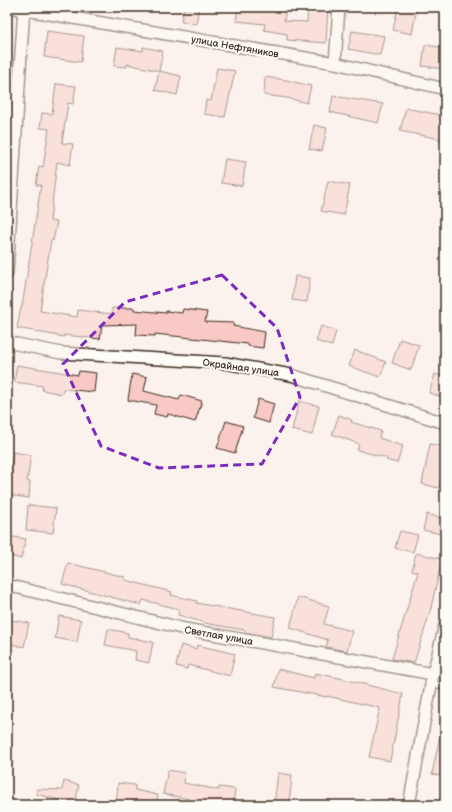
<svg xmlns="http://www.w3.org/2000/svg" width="452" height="812" viewBox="0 0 452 812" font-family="'Balsamiq Sans',sans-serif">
  <rect width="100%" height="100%" fill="#fcf2ed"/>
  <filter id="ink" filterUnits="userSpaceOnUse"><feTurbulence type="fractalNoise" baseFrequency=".025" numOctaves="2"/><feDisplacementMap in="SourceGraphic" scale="8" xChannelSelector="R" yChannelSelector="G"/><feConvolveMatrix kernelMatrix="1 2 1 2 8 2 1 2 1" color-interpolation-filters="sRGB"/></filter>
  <g filter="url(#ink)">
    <path fill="#f9c9c5" stroke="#3b2a1e" d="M184 7H199L196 24 181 21Z
      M238 7H286L284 21 307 22 308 7H328L326 43 287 40V34L264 30 265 24 236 21Z
      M398 7H417L412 34 393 30Z
      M47 31 84 36 81 62 44 57Z
      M352 31 384 36 380 55 348 49Z
      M425 45 445 48V69L422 66Z
      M117 47 143 51V47L163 51 159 71 127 64V67L114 66Z
      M217 68 235 71 225 117 204 114 206 100 211 101Z
      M159 71 181 76 177 95 155 90Z
      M265 77 286 80 311 86 307 103 287 98 264 95Z
      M56 84 76 86 73 104 68 103 62 143 73 144 70 165 57 162 50 221 57 222 53 241 51 240 40 311 77 317 78 310 112 314V308H134V310L166 313V311L182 313 183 309 207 312 205 322 234 323 233 326 265 332 263 348 248 346V344L155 334V336L136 335 137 324 102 325 100 339 64 335V337L17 328 21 307H22L41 185H36L39 166 43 167 49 129 40 128 42 113 52 114Z
      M333 96 383 104 378 123 330 112Z
      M406 108 445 116V140L400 131Z
      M314 125 327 128 322 151 309 149Z
      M225 159 246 162 242 186 221 183Z
      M328 181 350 185 344 215 321 211Z
      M295 276 310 278 307 302 292 300Z
      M321 326 336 331 332 346 316 341Z
      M400 339 419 345 411 370 392 363Z
      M355 350 386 362 380 377 349 366Z
      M17 365 78 375 79 371 96 373 94 392 63 389 62 394 42 390 43 386 14 382Z
      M132 374 147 377 144 391 179 400 181 395 202 401 195 422 168 414 167 417 154 414 156 405 128 400Z
      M435 374 445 377V398L429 393Z
      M258 399 274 404 269 423 253 418Z
      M299 401 319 406 312 435 292 430Z
      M339 415 352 420 351 422 381 431 379 438 403 446 397 463 386 460 387 458 357 450 359 444 332 434Z
      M226 421 243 426 235 453 217 448Z
      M430 444 445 447V472L442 471 439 488 422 484Z
      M13 452 31 455 27 481 30 482 29 498 7 495V479H9Z
      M28 505 56 508 53 533 26 530Z
      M427 514 445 519V535L423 530Z
      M400 531 418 535 413 552 395 548Z
      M7 536 26 539 21 559 7 555Z
      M416 553 442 559 430 612 414 663 392 659 418 572 412 570Z
      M68 563 125 577V580L172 592 171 595 197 601 196 603 275 617 271 637 245 632V630L209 624 178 615 179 609 143 600 141 605 62 584Z
      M298 597 329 606 324 624 352 631 347 651 326 647 328 640 290 628Z
      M59 616 81 620 77 642 55 638Z
      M11 620 29 623 24 647 7 643Z
      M108 629 128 633V637L153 642 149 663 135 660 136 651 105 645Z
      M181 645 196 649 197 645 235 654 230 676 188 665 187 669 176 666Z
      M278 669 314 678 315 673 339 678 403 694 390 761 369 757 380 708 327 696V697L274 687Z
      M440 736 445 737V777L432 774Z
      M168 770 185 773 184 783 219 790V787L235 789 233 805H187L189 799 163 794Z
      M278 773 292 775 289 805H274Z
      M64 781 79 785 75 804 36 794 37 789 62 790Z
      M118 783 135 785V790L158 795 156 805H116Z"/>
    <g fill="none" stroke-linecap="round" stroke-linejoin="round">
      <defs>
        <path id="lane" d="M431 684 445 686"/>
        <path id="street" d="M9 7 335 63 445 89
          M335 63 339 7
          M7 273 24 7
          M7 342 61 353 225 363 291 375 445 423
          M7 585 185 629 433 674
          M409 805 433 674 445 625"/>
      </defs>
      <use href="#lane" stroke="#3b2a1e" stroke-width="8"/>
      <use href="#street" stroke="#3b2a1e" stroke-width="14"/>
      <use href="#lane" stroke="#fdfcf7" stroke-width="5.5"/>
      <use href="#street" stroke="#fdfcf7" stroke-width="11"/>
    </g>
  </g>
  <path d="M0 0H452V812H0ZM222 275 277 328 300 397 262 464 159 468 101 446 63 364 125 302Z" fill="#fcf2ed" fill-opacity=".55" fill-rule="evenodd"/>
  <path fill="none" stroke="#7b2cbf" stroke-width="3" stroke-dasharray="8 5" stroke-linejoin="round" d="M222 275 277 328 300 397 262 464 159 468 101 446 63 364 125 302Z"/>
  <g text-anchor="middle" stroke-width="4" stroke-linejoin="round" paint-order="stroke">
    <g font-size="10" fill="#3b2a1e" stroke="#fdfcf7">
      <text transform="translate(235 46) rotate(10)" y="4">улица Нефтяников</text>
      <text transform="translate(241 367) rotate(8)" y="4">Окрайная улица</text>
      <text transform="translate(219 635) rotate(10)" y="4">Светлая улица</text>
    </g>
  </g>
  <rect width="452" height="812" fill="none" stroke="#fdfcf7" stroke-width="24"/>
  <rect x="12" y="12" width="428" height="788" fill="none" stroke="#3b2a1e" stroke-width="1.5" filter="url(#ink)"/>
</svg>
